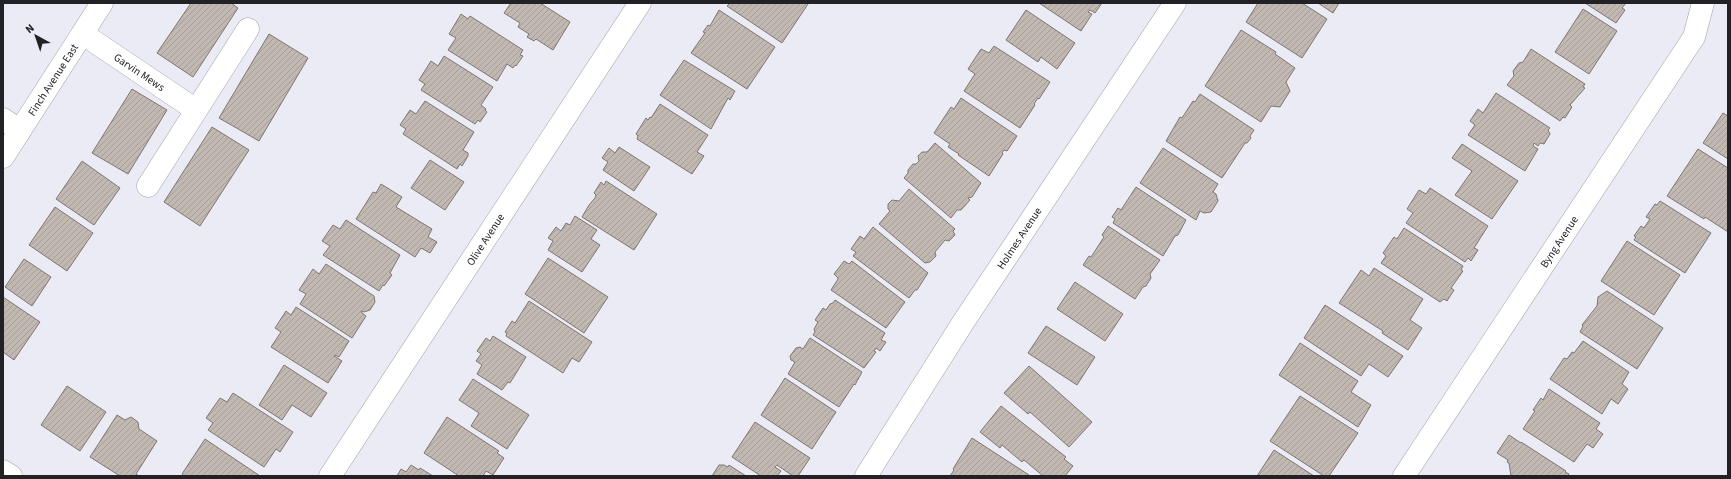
<svg xmlns="http://www.w3.org/2000/svg" width="1731" height="479" viewBox="0 0 1731 479" font-family="'Source Sans 3',sans-serif">
  <defs>
    <pattern id="building-hatch" width="6" height="6" patternUnits="userSpaceOnUse"><rect width="6" height="6" fill="#c2b8b2"/><path d="M-1 1l2-2M0 6l6-6M5 7l2-2" fill="none" stroke="#a69e99"/></pattern>
  </defs>
  <rect width="100%" height="100%" fill="#ebebf6"/>
  <path fill="url(#building-hatch)" stroke="#7f7670" d="M191 3H231L238 8 193 77 157 53Z
    M511 3H540L570 22 553 50 536 39 534 41 527 37 529 34 518 27 520 23 504 13Z
    M730 3H807L808 4 782 43 727 6Z
    M1039 3H1102L1095 13 1090 10 1088 12 1092 14 1081 31Z
    M1258 3H1302L1327 19 1302 58 1246 22Z
    M1318 3H1339L1333 13Z
    M1585 3H1626L1622 8 1625 10 1616 23Z
    M1583 9 1617 31 1589 74 1555 52Z
    M719 10 775 47 747 89 691 53 705 33 703 32 708 25 710 26Z
    M1026 10 1075 43 1057 69 1041 57 1038 62 1006 40Z
    M461 14 468 19 470 16 523 50 520 55 523 56 516 66 515 65 513 68 507 64 497 81 448 50 456 38 449 34Z
    M1241 30 1276 52 1275 54 1295 68 1286 82 1290 91 1280 107 1271 106 1261 122 1205 86Z
    M269 34 308 58 259 141 219 118Z
    M994 46 1050 82 1039 99 1038 98 1034 104 1035 105 1020 128 964 91 975 74 968 69 981 49 989 53Z
    M1531 49 1585 84 1583 87 1585 88 1570 105 1572 107 1565 118 1563 117 1560 121 1507 85 1514 76 1513 71 1519 63 1523 62Z
    M444 56 493 87 481 105 486 109 485 110 487 112 480 122 478 120 475 124 421 90 425 84 419 80 431 61 438 66Z
    M684 60 735 91 730 100 728 98 711 129 660 95Z
    M132 89 167 110 128 174 92 153Z
    M1496 93 1550 128 1548 130 1550 134 1544 144 1540 143 1538 146 1534 143 1533 146 1538 149 1525 171 1468 135 1475 125 1470 121 1478 109 1483 113Z
    M1200 94 1254 130 1250 136 1251 138 1247 143H1245L1222 178 1166 141 1180 117 1182 118 1193 101 1195 102Z
    M961 98 1017 136 1007 151 1004 150 1002 153 1003 154 989 176 958 155 959 154 948 147 950 144 934 133 951 107 954 109Z
    M425 101 474 132 463 150 468 153V156L462 166 460 164 457 169 403 134 406 129 400 125 410 110 416 114Z
    M660 104 708 135 697 152 704 156 692 174 637 139 638 136 636 134 646 118 648 120 650 117 651 118Z
    M1723 113 1728 116V159L1703 143Z
    M212 127 249 150 200 226 164 202Z
    M935 143 981 183 972 197 968 198 970 200 961 210H957L951 218 904 178 908 173V170L913 164H916L919 161 918 156 922 152H927Z
    M1462 144 1518 181 1492 219 1455 195 1472 171 1452 158Z
    M619 147 650 167 634 191 603 170 608 162 602 158 609 148 615 153Z
    M1163 148 1218 184 1213 192 1216 194 1218 201 1211 212 1204 213 1200 211 1196 220 1140 183Z
    M1698 149 1728 168V232L1705 217 1704 219 1667 196Z
    M430 160 464 182 445 210 411 188Z
    M82 161 120 188 94 225 56 199Z
    M606 181 657 214 634 250 582 217 589 205 595 198 596 195 594 193 601 182 604 185Z
    M381 184 402 197 396 207 432 229 428 237 437 242 430 253 421 248 415 257 356 219 373 192 376 193Z
    M1136 187 1186 220 1178 235 1175 236 1163 256 1113 223 1115 219 1112 217 1118 208 1121 210Z
    M1430 188 1488 226 1474 248 1478 250 1471 261 1468 258 1465 262 1406 223 1413 213 1407 209 1419 190 1426 194Z
    M909 189 955 229 953 231 955 235 949 241 945 240 935 252 936 256 930 262 925 263 879 224 890 211 888 209V204L892 200 899 201Z
    M1660 201 1711 233 1685 273 1634 240 1636 237 1634 236 1641 226 1644 228 1650 219 1646 217 1655 204 1657 205Z
    M55 207 93 233 67 271 29 245Z
    M575 216 597 230 591 239 600 245 582 272 548 250 553 241 548 238 556 227 561 231 566 223 570 225Z
    M346 220 400 255 390 273 392 275 384 286 383 285 379 291 323 255 330 246 322 241 333 225 340 229Z
    M1108 226 1160 260 1150 274 1151 278 1146 286 1143 287 1135 299 1083 265 1089 256 1091 257 1104 237 1102 235Z
    M873 227 928 273 917 290H915L909 298 853 256 856 252 851 249 860 236 864 239Z
    M1404 228 1463 266 1461 270 1463 271 1451 288 1454 290 1447 301 1444 299 1440 302 1381 263 1386 256 1383 253 1394 237 1397 239Z
    M1627 241 1680 275 1654 315 1601 281Z
    M548 258 608 297 584 333 525 294Z
    M24 259 51 277 32 306 5 287Z
    M844 261 849 264 852 261 905 302 886 328 831 290 838 279V278L834 274Z
    M326 264 374 296 375 302 370 310 364 312 362 311 361 312 366 316 352 338 300 304 306 294 299 290 313 269 319 274Z
    M1374 268 1423 299 1410 320 1422 328 1408 350 1382 333 1383 331 1339 303 1361 270 1369 276Z
    M1075 282 1123 314 1105 341 1057 309Z
    M1607 291 1663 328 1637 369 1580 332 1583 326 1582 325 1597 306 1598 297Z
    M3 297 40 322 14 360 3 352Z
    M835 300 885 333 881 340 886 342 880 351 876 348 874 351 876 352 864 368 813 335 815 332 814 329 818 322 815 320 823 308 826 310 830 304 833 303Z
    M529 301 592 342 579 362 572 358 563 373 506 336 507 333 505 332 512 321 515 323Z
    M1325 305 1403 356 1388 377 1369 364 1361 376 1304 338Z
    M296 307 349 341 339 357 335 355 334 356 342 361 328 383 271 347 281 332 275 328 286 311 291 315Z
    M1046 326 1095 357 1077 385 1028 353Z
    M493 336 526 357 510 383 508 382 502 390 477 374 482 365 476 361 481 354 477 351 486 338 490 341Z
    M810 338 862 372 855 385 854 384 839 407 788 374 795 362 791 360 790 356 796 348 800 347 803 349Z
    M1583 341 1629 372 1622 384 1628 389 1618 404 1611 399 1602 414 1550 379 1564 358 1567 359 1572 352 1574 353Z
    M1300 343 1358 381 1351 392 1371 405 1358 427 1279 375Z
    M284 365 327 393 311 417 292 405 282 420 259 405Z
    M1029 366 1092 422 1069 447 1030 412 1028 414 1004 393Z
    M785 378 836 412 812 449 761 415Z
    M473 379 529 415 507 449 471 426 479 413 459 400Z
    M67 386 106 412 80 451 41 425Z
    M1549 389 1600 423 1596 429 1603 434 1593 448 1587 444 1574 462 1523 429 1535 411 1533 410 1541 398 1543 400Z
    M233 393 293 432 280 452 276 449 264 467 208 430 213 423 206 418 220 398 227 402Z
    M1300 396 1358 433 1329 476H1324L1270 441Z
    M1001 406 1066 457 1064 459 1073 466 1065 476H1043L1024 460 1022 462 1002 445 1000 448 980 432Z
    M117 415 125 420 131 417 138 422 139 429 157 441 136 474 139 476H120L90 457Z
    M447 417 499 451 497 453 504 458 493 475 486 471 483 476H459L424 453Z
    M755 422 810 458 798 476H793L777 465 775 467 781 471 777 476H761L732 457Z
    M1509 435 1521 443V442L1566 471 1565 472 1569 474 1568 476H1511L1509 463 1507 462 1508 460 1497 453Z
    M972 438 1029 475 1028 476H950L954 470 953 469Z
    M205 439 260 476H184L182 474Z
    M1274 450 1314 476H1257Z
    M411 465 419 470 420 468 433 476H397L401 469 406 472Z
    M719 465H724L728 467 729 465 746 476H712Z"/>
  <g fill="none" stroke-linecap="round" stroke-linejoin="round">
    <defs>
      <g id="minor">
        <path id="s1" d="M83 34 196 110"/>
        <path d="M3 119 20 131"/>
        <path d="M148 186 248 29"/>
        <path d="M3 471 11 476"/>
        <path id="s2" d="M330 476 640 3"/>
        <path id="s3" d="M866 476 964 321 1175 3"/>
        <path id="s4" d="M1404 476 1694 37 1703 3"/>
      </g>
      <g id="major">
        <path id="s5" d="M3 157 102 3"/>
      </g>
    </defs>
    <use href="#minor" stroke="#a0a1aa" stroke-width="23"/>
    <use href="#major" stroke="#a0a1aa" stroke-width="23"/>
    <use href="#minor" stroke="#fff" stroke-width="22"/>
    <use href="#major" stroke="#fff" stroke-width="22"/>
  </g>
  <g text-anchor="middle" stroke-width="3.5" stroke-linejoin="round" paint-order="stroke">
    <g font-size="11" fill="#222226" stroke="#ebebf6">
      <text dy="4" stroke="none"><textPath href="#s1" startOffset="68">Garvin Mews</textPath></text>
      <text dy="4" stroke="none"><textPath href="#s5" startOffset="92">Finch Avenue East</textPath></text>
      <text dy="4" stroke="none"><textPath href="#s3" startOffset="283">Holmes Avenue</textPath></text>
      <text dy="4" stroke="none"><textPath href="#s2" startOffset="283">Olive Avenue</textPath></text>
      <text dy="4" stroke="none"><textPath href="#s4" startOffset="281">Byng Avenue</textPath></text>
    </g>
  </g>
  <rect width="1731" height="479" fill="none" stroke="#222226" stroke-width="8"/>
  <g transform="translate(36 36) rotate(320)" stroke="#ebebf6" stroke-width="3" paint-order="stroke">
  <path d="M0-3L7 15L0 10L-7 15Z" fill="#222226"/>
  <text y="-6" font-size="11" font-weight="bold" text-anchor="middle" fill="#222226">N</text>
  </g>
</svg>
